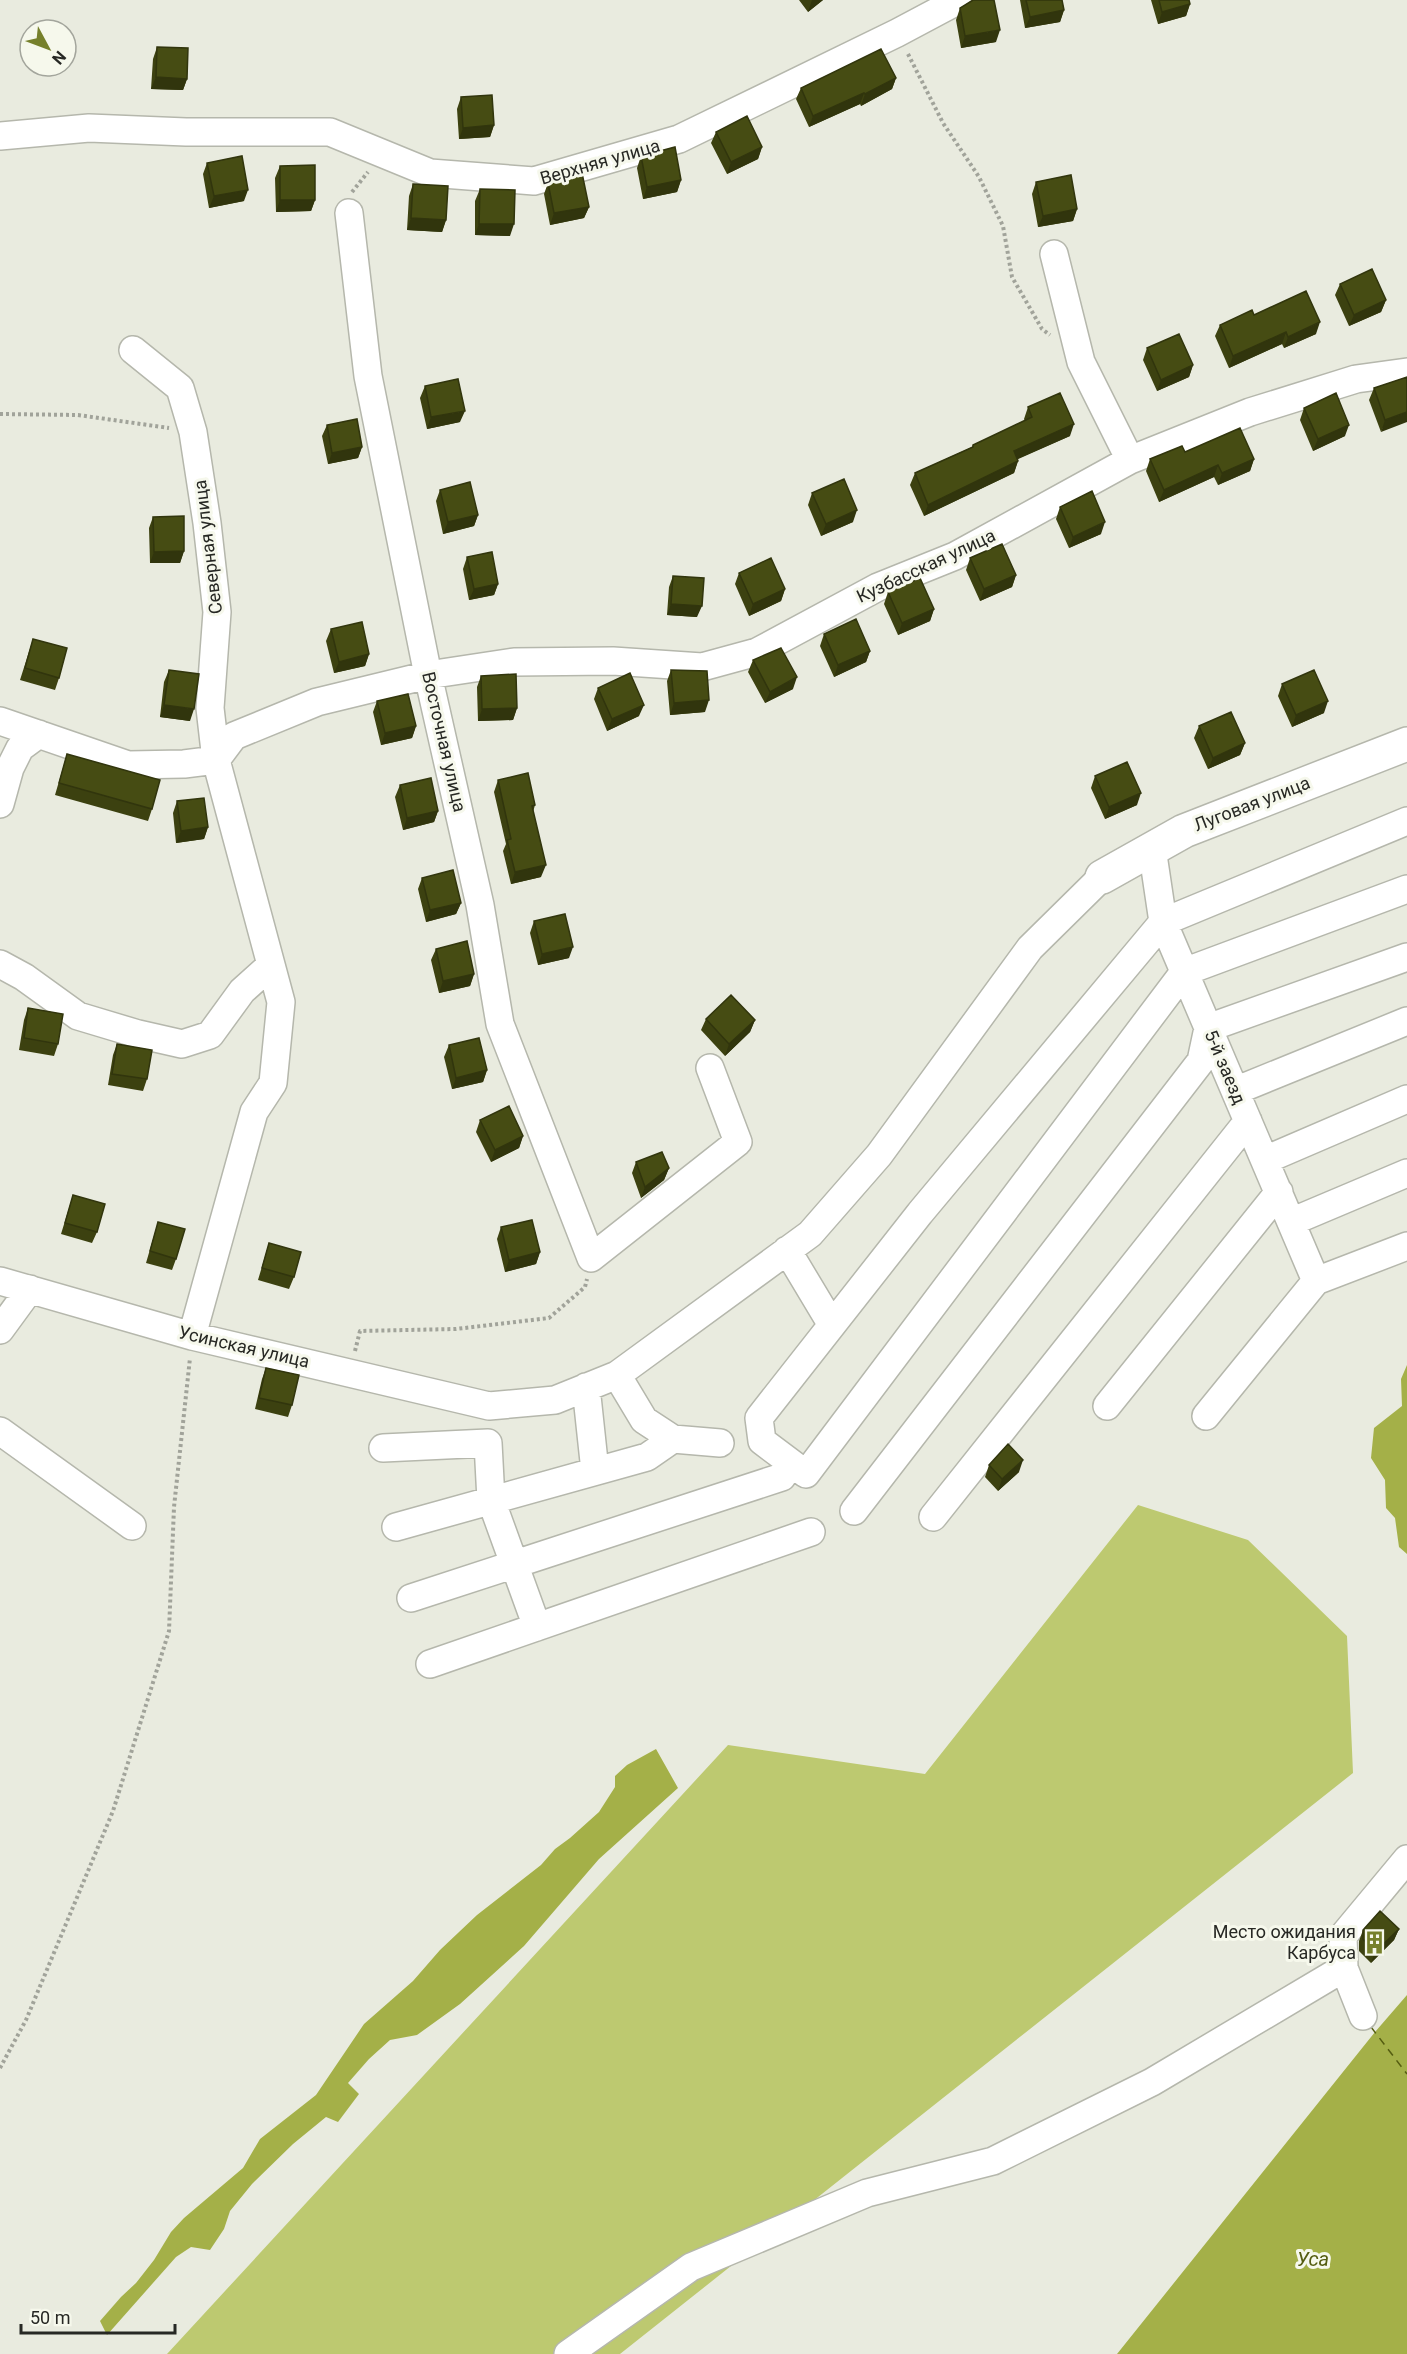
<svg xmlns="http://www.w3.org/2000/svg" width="1407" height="2354" viewBox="0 0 1407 2354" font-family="Roboto,sans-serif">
  <rect width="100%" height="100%" fill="#e9ebdf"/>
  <path fill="#bdc970" d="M1138 1505 1248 1540 1347 1636 1353 1773 620 2354H167L728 1745 925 1774Z"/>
  <path fill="#a4b048" d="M1407 1365V1554L1399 1547 1395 1518 1386 1508 1385 1480 1371 1458 1374 1428 1402 1406 1401 1379Z
    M656 1749 678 1788 599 1859 524 1946 460 2004 417 2035 390 2040 369 2059 348 2083 359 2094 338 2122 326 2117 293 2144 252 2184 230 2211 224 2229 210 2250 191 2247 176 2257 107 2335 100 2321 121 2297 136 2283 154 2260 171 2232 184 2218 243 2168 260 2139 316 2095 364 2024 413 1981 440 1950 477 1915 541 1865 555 1849 570 1838 599 1812 615 1787V1776L627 1765Z
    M1407 1995V2354H1117L1375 2032Z"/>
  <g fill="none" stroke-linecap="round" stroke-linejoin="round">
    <path stroke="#555d11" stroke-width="1.5" stroke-dasharray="8 6" stroke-linecap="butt" d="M1371 2027 1407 2074"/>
    <defs>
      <path id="minor" d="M0 136 89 128 186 132H330L430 173 534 181 679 139 897 33 959 0
        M349 213 368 376 428 675 480 905 500 1024 591 1258 738 1142 710 1068
        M1054 254 1081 362 1130 460
        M133 350 180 388 193 432 207 523 217 612 210 708 216 760 281 1002 273 1083 254 1112 192 1336
        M0 721 128 765 184 764 216 760
        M216 760 234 736 317 702 428 675 514 662 613 661 702 667 757 652 878 587 955 556 1130 460 1250 412 1356 379 1407 372
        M0 804 10 768 20 748 39 734
        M1407 821 1163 922 920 1213 759 1418 762 1441 806 1474 1184 972 1407 889
        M1152 848 1163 922 1316 1281
        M0 964 24 977 78 1016 138 1034 182 1044 210 1035 242 991 271 965
        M1235 1091 1407 1021
        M1265 1160 1407 1099
        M1291 1222 1407 1173
        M787 1250 832 1325
        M0 1281 192 1336 489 1406 555 1400 617 1375 810 1234 879 1155 1030 948 1102 877
        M0 1330 30 1289
        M617 1375 644 1420 673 1439 720 1443
        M586 1387 595 1471
        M1107 1406 1279 1192
        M1206 1416 1316 1281 1407 1246
        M0 1431 132 1526
        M383 1448 488 1443 491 1500 537 1627
        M854 1511 1201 1061 1208 1028 1407 957
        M933 1517 1248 1121
        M396 1527 647 1457 673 1439
        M411 1598 782 1477
        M430 1664 811 1532
        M1363 2016 1344 1968 1343 1936 1407 1859
        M568 2354 691 2267 867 2193 993 2161 1152 2082 1344 1968"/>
      <path id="major" d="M1102 877 1184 831 1407 744"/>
    </defs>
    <use href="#minor" stroke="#b5b7ac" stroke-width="30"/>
    <use href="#major" stroke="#b5b7ac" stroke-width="36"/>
    <path stroke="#a1a39a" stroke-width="4" stroke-dasharray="3 3" stroke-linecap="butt" d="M908 54 943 123 979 177 1003 226 1012 277 1042 329 1050 335
      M352 192 368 172
      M0 414 78 415 169 428
      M355 1351 360 1331 456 1329 549 1318 585 1287 587 1279
      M0 2068 26 2020 113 1811 169 1631 174 1507 190 1358"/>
    <use href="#minor" stroke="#fff" stroke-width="27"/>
    <use href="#major" stroke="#fff" stroke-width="33"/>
  </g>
  <path fill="#3c4110" d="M799 0H823L808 12Z
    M1020 0H1062L1064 10 1060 22 1025 28Z
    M1151 0H1189L1190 4 1186 16 1158 24Z
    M960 8 996 42 961 48 956 20Z
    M157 47 187 79 183 90 151 89 153 59Z
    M896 78 892 89 861 106 860 104 809 127 796 99 801 88Z
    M461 97 494 125 490 137 459 139 457 109Z
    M716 132 762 147 758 159 727 174 711 143Z
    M641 156 681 180 677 192 643 199 637 168Z
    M207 163 244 201 209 208 203 174Z
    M280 166 315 200 311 211 276 212 275 178Z
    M1036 182 1077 209 1073 221 1038 227 1032 194Z
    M548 183 589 207 584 218 550 225 544 194Z
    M413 184 446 220 442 232 407 230 409 196Z
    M480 189 510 236 475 235V201Z
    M1340 284 1386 300 1381 312 1349 326 1335 295Z
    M1254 315 1316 334 1284 348 1282 344 1229 368 1215 336 1220 325Z
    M1147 348 1193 365 1189 377 1157 391 1143 360Z
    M1407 377 1381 432 1369 400 1374 388Z
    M425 386 460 422 427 429 420 398Z
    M1028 407 1070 436 1017 459 1018 461 1014 473 924 516 910 485 915 473 972 447 973 445 1025 421 1024 419Z
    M1304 408 1345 436 1313 451 1300 420Z
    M327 425 362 447 358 458 328 464 322 436Z
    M1185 452 1254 459 1250 471 1218 485 1214 477 1159 502 1146 471 1150 459Z
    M440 490 478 515 474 526 443 534 436 501Z
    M812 493 853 522 821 536 808 505Z
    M1060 507 1101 534 1069 548 1056 519Z
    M153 517 184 551 180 563H150L149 528Z
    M467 557 498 584 494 595 469 600 463 569Z
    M970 558 1016 575 1012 587 980 601 966 570Z
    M739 573 785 589 781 601 749 616 735 584Z
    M673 576 697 617 667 615 669 587Z
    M888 592 934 609 930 621 898 635 884 604Z
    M331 629 369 654 365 666 334 673 326 641Z
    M824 634 870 651 866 662 834 677 820 646Z
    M33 639 59 678 55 690 20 680Z
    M753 660 793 689 765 703 748 672Z
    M169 670 190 721 160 717 164 682Z
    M671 670 705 712 670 715 667 681Z
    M481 676 517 708 513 720 478 721 477 687Z
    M1282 684 1324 713 1292 727 1278 696Z
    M598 688 639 716 607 731 594 699Z
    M377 701 416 726 412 738 381 745 373 712Z
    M1199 726 1245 743 1240 755 1208 769 1194 738Z
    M67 754 152 809 148 821 55 795Z
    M1095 776 1137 805 1105 819 1091 788Z
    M498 780 535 805 533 812 541 877 511 884 503 851 506 844 494 792Z
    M400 785 438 811 434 822 403 830 395 797Z
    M177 801 208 827 204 839 176 843 173 813Z
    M422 878 461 903 456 914 426 922 418 889Z
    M534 921 569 958 538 965 530 933Z
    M436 949 474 974 470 986 439 993 431 960Z
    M28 1008 58 1044 54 1056 19 1050 24 1020Z
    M706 1019 755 1020 750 1032 725 1056 701 1030Z
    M117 1044 147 1079 143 1091 108 1085 113 1055Z
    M449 1045 487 1070 483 1082 452 1089 444 1057Z
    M480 1120 523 1136 519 1148 491 1162 476 1132Z
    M636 1162 669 1168 664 1180 641 1198 632 1173Z
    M73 1195 97 1232 92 1243 61 1234Z
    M158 1222 176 1259 172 1270 146 1263Z
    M501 1227 540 1252 536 1264 505 1272 497 1239Z
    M269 1243 294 1277 289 1289 258 1280Z
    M266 1368 292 1405 288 1417 255 1409 262 1379Z
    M989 1465 1019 1472 998 1491 985 1477Z
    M1399 1929 1394 1940 1371 1963 1359 1951V1941L1363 1930Z"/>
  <path fill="#31350d" d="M812 0H823L808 12Z
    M1190 4 1186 16 1158 24 1162 12Z
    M1064 10 1060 22 1025 28 1030 17Z
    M1000 30 996 42 961 48 965 36Z
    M156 77 187 79 183 90 151 89Z
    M896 78 892 89 861 106 865 94Z
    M864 93 860 104 809 127 813 116Z
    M494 125 490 137 459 139 463 128Z
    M762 147 758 159 727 174 731 162Z
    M681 180 677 192 643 199 647 187Z
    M248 190 244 201 209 208 214 196Z
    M280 200H315L311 211 276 212Z
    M589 207 584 218 550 225 554 213Z
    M1077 209 1073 221 1038 227 1043 216Z
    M411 218 446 220 442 232 407 230Z
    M479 224H514L510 236 475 235Z
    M1386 300 1381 312 1349 326 1354 315Z
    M1320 322 1316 334 1284 348 1288 337Z
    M1286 332 1282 344 1229 368 1233 356Z
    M1193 365 1189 377 1157 391 1161 380Z
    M465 411 460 422 427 429 431 417Z
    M1407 412V422L1381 432 1385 420Z
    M1074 424 1070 436 1009 463 1014 451Z
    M1349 425 1345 436 1313 451 1318 439Z
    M362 447 358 458 328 464 332 453Z
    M1254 459 1250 471 1218 485 1222 473Z
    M1018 461 1014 473 924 516 928 505Z
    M1218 465 1214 477 1159 502 1164 490Z
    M857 510 853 522 821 536 826 524Z
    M478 515 474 526 443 534 448 522Z
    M1105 522 1101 534 1069 548 1073 537Z
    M184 551 180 563H150L154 552Z
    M1016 575 1012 587 980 601 984 589Z
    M498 584 494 595 469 600 474 589Z
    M785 589 781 601 749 616 753 604Z
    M671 604 702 606 697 617 667 615Z
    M934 609 930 621 898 635 902 623Z
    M870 651 866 662 834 677 838 665Z
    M369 654 365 666 334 673 339 662Z
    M797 677 793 689 765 703 770 692Z
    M709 700 705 712 670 715 674 703Z
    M1328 701 1324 713 1292 727 1296 715Z
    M164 705 194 709 190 721 160 717Z
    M644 705 639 716 607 731 612 719Z
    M517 708 513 720 478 721 482 709Z
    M416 726 412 738 381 745 385 733Z
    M1245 743 1240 755 1208 769 1213 758Z
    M1141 793 1137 805 1105 819 1109 807Z
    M438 811 434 822 403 830 407 818Z
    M208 827 204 839 176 843 181 831Z
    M546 865 541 877 511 884 515 872Z
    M461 903 456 914 426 922 430 910Z
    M573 947 569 958 538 965 542 954Z
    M474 974 470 986 439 993 443 981Z
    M755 1020 750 1032 725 1056 729 1044Z
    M487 1070 483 1082 452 1089 456 1078Z
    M523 1136 519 1148 491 1162 495 1150Z
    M669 1168 664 1180 641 1198 645 1187Z
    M540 1252 536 1264 505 1272 509 1260Z
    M1023 1460 1019 1472 998 1491 1002 1479Z
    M1399 1929 1394 1940 1371 1963 1375 1952Z"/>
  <path fill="#464c13" stroke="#31350d" stroke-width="1.5" d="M973 0H994L1000 30 965 36 960 8Z
    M1026 0H1062L1064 10 1030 17Z
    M1159 0H1189L1190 4 1162 12Z
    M157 47 188 48 187 79 156 77Z
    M881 49 896 78 865 94 864 93 813 116 801 88Z
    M492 95 494 125 463 128 461 97Z
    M747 116 762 147 731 162 716 132Z
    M675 147 681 180 647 187 641 156Z
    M242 156 248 190 214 196 207 163Z
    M315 165V200H280V166Z
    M582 173 589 207 554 213 548 183Z
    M1071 175 1077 209 1043 216 1036 182Z
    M413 184 448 186 446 220 411 218Z
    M480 189 515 190 514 224H479Z
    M1372 269 1386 300 1354 315 1340 284Z
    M1306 291 1320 322 1288 337 1286 332 1233 356 1220 325 1252 310 1254 315Z
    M1179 334 1193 365 1161 380 1147 348Z
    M1407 377V412L1385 420 1374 388Z
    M458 379 465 411 431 417 425 386Z
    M1060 393 1074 424 1014 451 1018 461 928 505 915 473 973 447V445L1032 417 1028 407Z
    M1336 393 1349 425 1318 439 1304 408Z
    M357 419 362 447 332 453 327 425Z
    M1240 428 1254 459 1222 473 1218 465 1164 490 1150 459 1182 446 1185 452Z
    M844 479 857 510 826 524 812 493Z
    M470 482 478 515 448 522 440 490Z
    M1092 491 1105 522 1073 537 1060 507Z
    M184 516V551L154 552 153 517Z
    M1002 544 1016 575 984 589 970 558Z
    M492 552 498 584 474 589 467 557Z
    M771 558 785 589 753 604 739 573Z
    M673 576 704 578 702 606 671 604Z
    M920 578 934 609 902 623 888 592Z
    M856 619 870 651 838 665 824 634Z
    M362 622 369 654 339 662 331 629Z
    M33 639 67 648 59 678 25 668Z
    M781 648 797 677 770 692 753 660Z
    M169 670 199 674 194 709 164 705Z
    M671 670 707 671 709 700 674 703Z
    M1314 670 1328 701 1296 715 1282 684Z
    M630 673 644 705 612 719 598 688Z
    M516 674 517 708 482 709 481 676Z
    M408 694 416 726 385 733 377 701Z
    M1231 712 1245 743 1213 758 1199 726Z
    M67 754 160 780 152 809 59 783Z
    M1127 762 1141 793 1109 807 1095 776Z
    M528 773 535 805 532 806 546 865 515 872 507 840 511 839 498 780Z
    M431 778 438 811 407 818 400 785Z
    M204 798 208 827 181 831 177 801Z
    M453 870 461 903 430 910 422 878Z
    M565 914 573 947 542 954 534 921Z
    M467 941 474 974 443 981 436 949Z
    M731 995 755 1020 729 1044 706 1019Z
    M28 1008 63 1014 58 1044 24 1038Z
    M479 1038 487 1070 456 1078 449 1045Z
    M117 1044 152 1050 147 1079 112 1074Z
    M509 1106 523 1136 495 1150 480 1120Z
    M662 1152 669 1168 645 1187 636 1162Z
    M73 1195 105 1204 97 1232 65 1223Z
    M532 1220 540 1252 509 1260 501 1227Z
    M158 1222 185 1229 176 1259 150 1251Z
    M269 1243 301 1252 294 1277 262 1268Z
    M266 1368 299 1375 292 1405 259 1398Z
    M1008 1444 1023 1460 1002 1479 989 1465Z
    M1380 1911 1399 1929 1375 1952 1363 1939V1930Z"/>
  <defs>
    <symbol id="building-bare" viewBox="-9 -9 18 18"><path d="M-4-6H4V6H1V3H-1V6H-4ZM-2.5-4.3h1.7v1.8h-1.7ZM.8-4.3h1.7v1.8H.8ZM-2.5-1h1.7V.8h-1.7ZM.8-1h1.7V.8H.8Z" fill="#76802b" stroke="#f6f8ec" stroke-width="2.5" paint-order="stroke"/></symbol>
  </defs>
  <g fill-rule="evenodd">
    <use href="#building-bare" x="1358" y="1926" width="33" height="33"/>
  </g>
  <g text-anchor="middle" stroke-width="6" stroke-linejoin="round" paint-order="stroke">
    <g font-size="18" fill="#272824" stroke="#f6f8ec">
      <text transform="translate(600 162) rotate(-16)" y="6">Верхняя улица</text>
      <text transform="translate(208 547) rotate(-97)" y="6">Северная улица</text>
      <text transform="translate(926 566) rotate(-25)" y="6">Кузбасская улица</text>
      <text transform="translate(444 742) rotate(77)" y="6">Восточная улица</text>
      <text transform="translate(1252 804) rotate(-21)" y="6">Луговая улица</text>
      <text transform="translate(1225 1067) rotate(67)" y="6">5-й заезд</text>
      <text transform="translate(244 1347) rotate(13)" y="6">Усинская улица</text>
    </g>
    <g font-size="18" fill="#272824" stroke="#f6f8ec" text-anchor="end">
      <text x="1356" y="1938">Место ожидания<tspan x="1356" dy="21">Карбуса</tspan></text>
    </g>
    <g font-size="20" font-style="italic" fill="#555d11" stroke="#f6f8ec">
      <text x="1313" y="2266">Уса</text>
    </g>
  </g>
  <g transform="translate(48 48) rotate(131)"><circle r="28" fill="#f6f8ec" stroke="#a3a59c" stroke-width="1.5"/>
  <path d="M0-4.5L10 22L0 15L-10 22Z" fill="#76802b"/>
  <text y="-9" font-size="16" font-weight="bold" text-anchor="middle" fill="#272824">N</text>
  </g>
  <path d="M21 2324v9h154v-9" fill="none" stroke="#272824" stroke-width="3"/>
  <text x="30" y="2324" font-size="18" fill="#272824" stroke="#f6f8ec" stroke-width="4.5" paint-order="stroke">50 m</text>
</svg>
